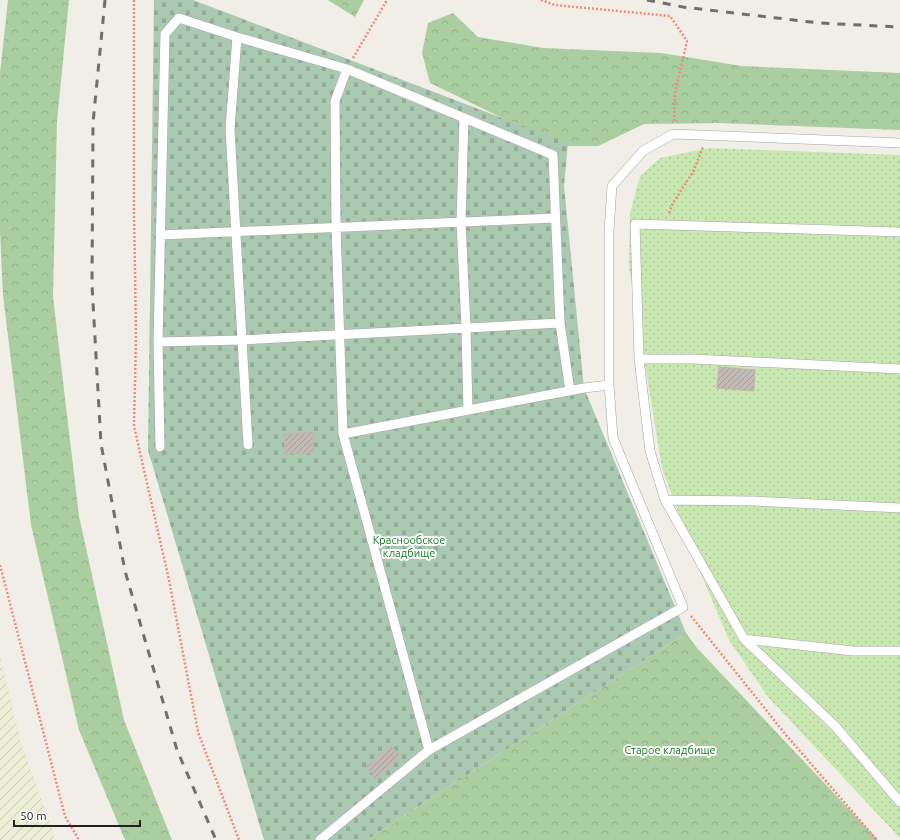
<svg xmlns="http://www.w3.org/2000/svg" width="900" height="840" viewBox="0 0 900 840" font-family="Ubuntu,sans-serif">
  <defs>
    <pattern id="farmland-furrows" width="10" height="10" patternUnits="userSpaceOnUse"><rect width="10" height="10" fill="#ebeed5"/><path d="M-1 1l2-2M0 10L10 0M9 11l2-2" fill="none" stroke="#c9ccb7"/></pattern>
    <pattern id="forest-crowns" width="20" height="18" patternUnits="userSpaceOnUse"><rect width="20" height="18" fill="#aace9f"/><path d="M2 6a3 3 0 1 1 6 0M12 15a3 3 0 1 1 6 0" fill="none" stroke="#92b189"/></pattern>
    <pattern id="cemetery-stones" width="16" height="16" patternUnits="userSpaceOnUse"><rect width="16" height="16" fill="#aac9b1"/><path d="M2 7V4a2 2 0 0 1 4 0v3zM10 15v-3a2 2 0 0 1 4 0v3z" fill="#92ac98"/></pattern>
    <pattern id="garden-dots" width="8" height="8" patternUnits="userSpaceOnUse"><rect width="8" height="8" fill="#c9e8b1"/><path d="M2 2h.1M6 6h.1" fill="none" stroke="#acc798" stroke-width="1.8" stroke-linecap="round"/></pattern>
    <pattern id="building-hatch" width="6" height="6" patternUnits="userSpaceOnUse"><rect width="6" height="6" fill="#c2bbb5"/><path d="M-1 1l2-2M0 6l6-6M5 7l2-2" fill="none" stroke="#a6a09b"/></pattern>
  </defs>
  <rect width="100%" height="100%" fill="#f1eee8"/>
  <path fill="url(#farmland-furrows)" d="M0 655 21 743 56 840H0Z"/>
  <path fill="url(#forest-crowns)" d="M8 0H69L57 121 53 297 79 516 124 720 172 840H125L79 730 31 525 3 295 0 230V73Z
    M328 0H364L355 17Z
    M453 13 478 37 543 48 661 53 742 66 900 73V130L719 123 644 124 598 146H560L430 83 422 53 428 23Z
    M686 633 697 648 878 840H367Z"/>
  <path fill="url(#cemetery-stones)" d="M154 0H193L568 143 564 186 584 388 686 633 367 840H264L148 450Z"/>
  <path fill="url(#garden-dots)" d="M709 148 900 155V838L768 697 729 640 695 560 662 468 629 267 630 213 640 176 660 158Z"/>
  <path fill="url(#building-hatch)" stroke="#c2b6ab" d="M719 367 755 370 754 391 717 388Z
    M313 432 314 453 285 454 284 434Z
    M390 746 402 756 377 779 366 767Z"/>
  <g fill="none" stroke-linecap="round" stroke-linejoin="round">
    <defs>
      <path id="service" d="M237 37 230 129 248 445
        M464 118 461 222 466 328 468 410
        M900 232 635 224 639 359 650 451 665 500 744 639 835 726 900 802
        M160 235 555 218
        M158 342 241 340 560 323
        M639 359H693L900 369
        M343 434 584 388 609 385
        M160 447 158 342 165 34 179 18 237 37 347 69 553 155 560 323 570 391
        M665 500 754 501 900 508
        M744 639 853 651H900
        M429 750 683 607 613 438 609 385V231L612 186 643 151 673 134 900 143
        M320 840 429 750 343 434 336 227 335 101 347 69"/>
    </defs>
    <use href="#service" stroke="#a5a5a5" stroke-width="10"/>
    <path stroke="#f48a76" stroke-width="2.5" stroke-dasharray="2 2" stroke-linecap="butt" d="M134 0V211L136 336 134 426 169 580 198 732 239 840
      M541 0 555 5 670 16 687 41 675 93 674 121
      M353 58 387 0
      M669 213 673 203 693 172 703 147
      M0 565 65 816 79 840
      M691 616 786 735 877 840"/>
    <use href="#service" stroke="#fff" stroke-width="9"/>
    <path stroke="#6f6f6f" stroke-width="3" stroke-dasharray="8 8" stroke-linecap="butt" d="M105 0 93 123 92 285 101 444 125 571 177 750 216 840
      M647 0 683 7 819 23 900 27"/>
  </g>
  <g text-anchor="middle" stroke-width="4" stroke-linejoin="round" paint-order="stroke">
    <g font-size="11" fill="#117d20" stroke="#fff">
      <text x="409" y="544">Краснообское<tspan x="409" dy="13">кладбище</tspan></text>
      <text x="670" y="754">Старое кладбище</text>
    </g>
  </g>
  <path d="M14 820v6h126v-6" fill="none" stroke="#212121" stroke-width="2"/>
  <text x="20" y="820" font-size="12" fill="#212121" stroke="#ffffff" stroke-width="3" paint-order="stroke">50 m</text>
</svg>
